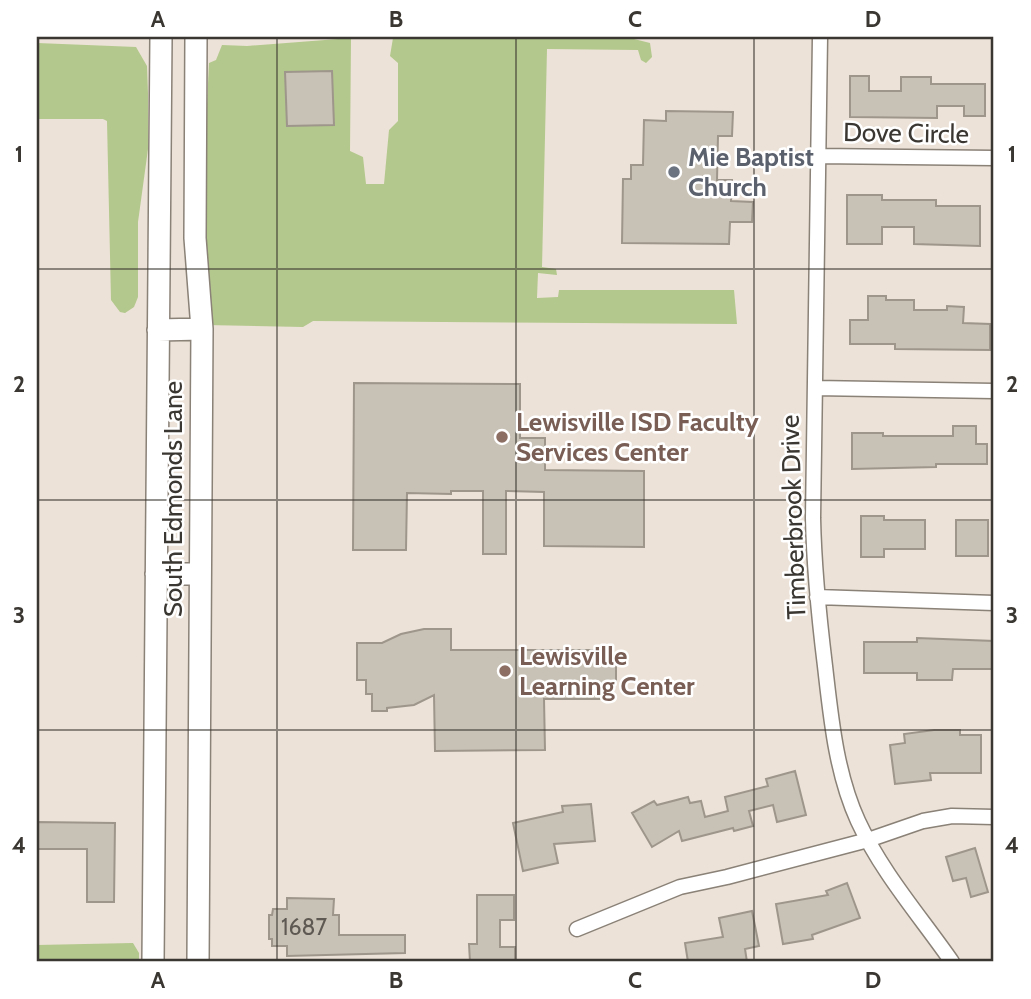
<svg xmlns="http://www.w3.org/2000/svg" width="1031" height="999" viewBox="0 0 1031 999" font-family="Cabin,sans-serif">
  <rect width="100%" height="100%" fill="#ece2d7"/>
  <path fill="#b3c88c" d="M406 37 634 39 650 43 652 57 646 63 641 60 638 50 547 49 542 267 556 269 557 275 538 273 537 298 558 297 559 290H734L737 324 313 321 303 327 206 325V125L209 63 216 60 222 45 247 46 351 38 350 151 363 157 366 184H384L389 130 398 121V63L390 56 393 38Z
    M37 43 136 47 147 66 148 94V149L138 222V297L134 307 125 313 120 312 111 300 107 121 103 119H37Z
    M133 943 139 953V962H37V945Z"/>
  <path fill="#c8c1b5" stroke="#9e968b" stroke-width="2" d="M332 71 334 125 287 126 285 72Z
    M850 76H869V91H901V77H931V84H985V116H964V106H937V118L850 117Z
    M666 111 733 112 732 136H718L717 180H732L731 201 753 202 752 222H730L729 244 622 243 623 179H631V165H643L644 120 666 121Z
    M847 195H882V200H936V206H980V246L914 244V227H882V244H847Z
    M868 296H886V300H914V310H947V306L964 307 963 323 990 324V350L895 349V344H850V320H868Z
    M354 383 520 384V438H545V470L644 471V547L544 546V492L506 491V554H483V491H451V494L407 493 406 550H353Z
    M953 426H976V444H987V464H936V467L852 469V433H883V436H953Z
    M861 516H884V520H925V549H884V557H861Z
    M956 520H988V556H956Z
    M424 629H451V650H607V661H616V682H607L608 699H544L545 750 435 751 434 695 414 705 387 708V711H372V694H366V680H357V643H382L401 634Z
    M917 638 994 641V669H953L952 680H917V673H864V642H917Z
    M934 730H960V735H981V773H930L931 780 895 784 890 745 905 743 904 734Z
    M795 771 806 815 777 822 773 805 749 811 753 826 734 831 733 828 682 841 679 831 652 847 632 813 654 801 657 805 688 797 690 803 701 801 705 817 728 811 725 797 768 786 766 779Z
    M591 804 595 841 554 844 558 863 523 871 513 823 563 812 562 806Z
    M37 822 115 823 114 902H87V849H37Z
    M975 848 988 892 971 897 966 878 953 881 946 857Z
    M847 883 860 918 812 935 813 939 783 944 776 904 828 895 826 891Z
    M477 895H514V920H500V947H515V962H470L469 944H477Z
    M287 898 334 899 333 915H339V935H405V953L287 956V946H272V939H269V915H272L273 909H287Z
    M752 911 759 946 745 949 747 962H688L685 943 723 937 719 918Z"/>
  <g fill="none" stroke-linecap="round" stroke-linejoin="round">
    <defs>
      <path id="minor" d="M820 37 813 518C814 568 819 617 825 666 831 718 836 773 858 821 882 873 920 916 952 962
        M818 156 994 158
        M815 388 994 391
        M817 597 994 603
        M577 929 680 887 727 877 868 840 923 821 952 816 994 817"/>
      <path id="secondary" d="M196 37 195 238 202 329 198 962
        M158 330 202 329
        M156 574H200
        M153 962 161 37"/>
    </defs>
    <use href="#minor" stroke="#8a8177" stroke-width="17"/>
    <use href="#secondary" stroke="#8a8177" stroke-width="24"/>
    <use href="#minor" stroke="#fff" stroke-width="14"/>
    <use href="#secondary" stroke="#fff" stroke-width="21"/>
  </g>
  <path fill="none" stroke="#3a3631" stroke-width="2" stroke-opacity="0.55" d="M277 37V962M516 37V962M754 37V962M37 269H994M37 500H994M37 730H994"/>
  <circle fill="#6b7280" stroke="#fff" stroke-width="2.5" cx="674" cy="172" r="7"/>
  <g fill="#8d6e63" stroke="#fff" stroke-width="2.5">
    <circle cx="502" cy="437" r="7"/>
    <circle cx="505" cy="671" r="7"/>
  </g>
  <g text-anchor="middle" stroke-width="5" stroke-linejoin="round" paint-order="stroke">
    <g font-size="23" fill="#5e5952">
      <text x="304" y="935">1687</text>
    </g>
    <g font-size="26" fill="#3a3631" stroke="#fff">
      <text transform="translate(906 133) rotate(1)" y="9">Dove Circle</text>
      <text transform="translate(173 499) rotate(-90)" y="9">South Edmonds Lane</text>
      <text transform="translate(793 517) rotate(-92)" y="9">Timberbrook Drive</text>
    </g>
    <g font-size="26" font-weight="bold" fill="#5b616d" stroke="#fff" text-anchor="start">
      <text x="688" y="166">Mie Baptist<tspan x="688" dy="30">Church</tspan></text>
    </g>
    <g font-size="26" font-weight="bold" fill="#785e54" stroke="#fff" text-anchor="start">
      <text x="516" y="431">Lewisville ISD Faculty<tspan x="516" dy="30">Services Center</tspan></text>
      <text x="519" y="665">Lewisville<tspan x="519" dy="30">Learning Center</tspan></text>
    </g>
  </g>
  <rect width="1031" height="999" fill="none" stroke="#ffffff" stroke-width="77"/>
  <rect x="38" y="38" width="954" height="922" fill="none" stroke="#3a3631" stroke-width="2.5"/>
  <g font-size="23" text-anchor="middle" font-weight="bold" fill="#3a3631">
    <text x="158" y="27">A</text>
    <text x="396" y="27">B</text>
    <text x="635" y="27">C</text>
    <text x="873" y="27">D</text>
    <text x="19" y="162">1</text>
    <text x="1012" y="162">1</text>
    <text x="19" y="392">2</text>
    <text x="1012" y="392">2</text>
    <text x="19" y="623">3</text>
    <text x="1012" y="623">3</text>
    <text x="19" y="853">4</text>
    <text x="1012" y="853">4</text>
    <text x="158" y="988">A</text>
    <text x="396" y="988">B</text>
    <text x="635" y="988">C</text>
    <text x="873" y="988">D</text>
  </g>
</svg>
